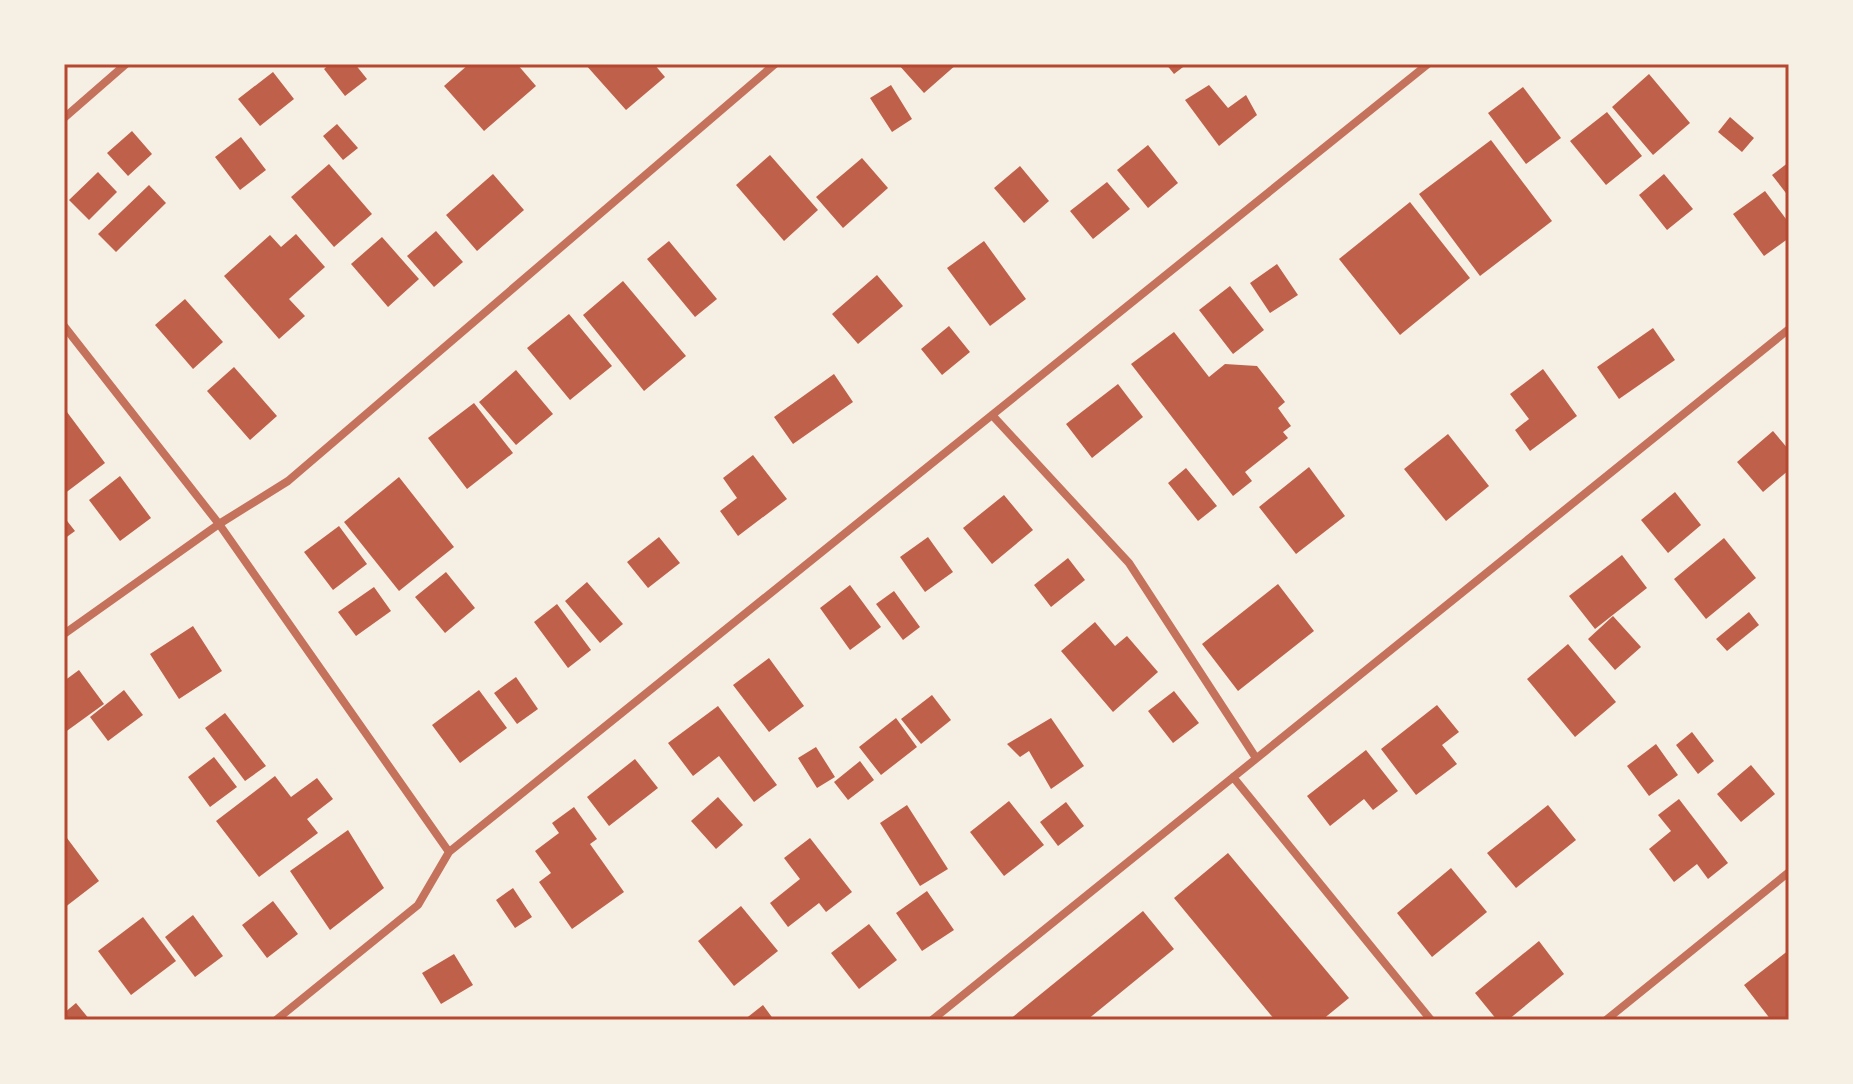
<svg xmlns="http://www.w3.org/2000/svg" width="1853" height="1084" viewBox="0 0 1853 1084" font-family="'Roboto Condensed',sans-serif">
  <rect width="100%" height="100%" fill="#f6efe4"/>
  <path fill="#bf614a" d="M330 64H355L367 79 345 96 324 69Z
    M469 64H517L536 86 484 131 444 86Z
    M585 64H654L665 77 626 110Z
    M898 64H957L924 93Z
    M1166 64H1187L1174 74Z
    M273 72 294 99 260 126 238 99Z
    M1649 74 1690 123 1653 155 1612 107Z
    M891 85 912 119 892 132 870 98Z
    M1209 85 1228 108 1246 95 1257 115 1219 146 1185 100Z
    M1523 87 1561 138 1526 164 1488 113Z
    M1607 112 1642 156 1606 185 1570 141Z
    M1730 117 1754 138 1742 152 1718 132Z
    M337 124 358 148 343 160 323 136Z
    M132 131 152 154 128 176 107 153Z
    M241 137 266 170 240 190 215 157Z
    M1491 140 1552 221 1480 276 1419 194Z
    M1148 145 1178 183 1148 208 1117 170Z
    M770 155 818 210 784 241 736 185Z
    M862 158 888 188 843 228 816 197Z
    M1789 162V197L1772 175Z
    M329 164 372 214 334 247 291 197Z
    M1020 166 1049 201 1024 223 994 188Z
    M98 172 117 192 89 220 69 200Z
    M493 174 524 210 477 251 446 215Z
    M1664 174 1693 209 1667 230 1639 195Z
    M1107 182 1130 209 1093 239 1070 211Z
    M149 185 166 203 116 252 98 234Z
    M1765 191 1789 223V238L1764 256 1733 214Z
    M1410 202 1470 278 1400 335 1339 259Z
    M436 231 463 262 434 287 407 256Z
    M296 234 325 267 289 299 305 316 279 339 224 276 270 235 281 247Z
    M382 237 419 279 388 307 351 264Z
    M669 241 717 299 695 317 647 259Z
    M984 241 1026 299 990 326 947 268Z
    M1277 264 1298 295 1270 313 1250 283Z
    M877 275 903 306 858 344 832 314Z
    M623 281 686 356 644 391 583 315Z
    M1230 286 1264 330 1233 354 1199 310Z
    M185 299 223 342 193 369 155 325Z
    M569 314 612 366 570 400 527 348Z
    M949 326 970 352 942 375 921 349Z
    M1653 328 1675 360 1619 399 1597 367Z
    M1174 332 1209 377 1225 364 1257 366 1285 402 1278 408 1291 426 1283 432 1288 438 1245 472 1252 481 1233 496 1131 364Z
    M234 367 277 416 250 440 207 391Z
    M1543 369 1577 416 1530 451 1515 430 1529 419 1510 394Z
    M516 370 553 414 516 445 479 402Z
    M834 374 853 402 793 444 774 417Z
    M1118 384 1143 417 1092 458 1066 424Z
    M474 403 513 453 467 489 428 438Z
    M64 408 105 463 64 494Z
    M1773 431 1789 450V470L1763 492 1737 462Z
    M1448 434 1489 486 1446 521 1404 469Z
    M753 455 787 499 738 536 720 511 737 498 723 478Z
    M1309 467 1345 516 1296 554 1259 507Z
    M1186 468 1217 506 1198 521 1168 483Z
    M120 476 151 518 120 541 89 500Z
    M399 477 454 547 399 591 344 522Z
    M1675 492 1701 525 1668 553 1641 520Z
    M1004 495 1033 530 992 564 963 528Z
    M64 517 75 531 64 539Z
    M339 526 367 564 333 590 304 552Z
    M659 537 680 563 648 588 627 562Z
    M928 537 953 572 925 592 900 557Z
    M1724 538 1756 578 1706 619 1674 579Z
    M1622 555 1647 588 1595 629 1569 596Z
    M1068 558 1085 580 1051 607 1034 585Z
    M446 572 475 608 445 633 415 597Z
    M587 582 623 624 600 643 565 601Z
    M1278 584 1314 631 1238 691 1202 644Z
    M850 585 881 627 850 650 820 608Z
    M374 587 391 611 356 636 338 612Z
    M894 591 920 627 903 640 876 604Z
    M557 604 591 650 568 668 534 622Z
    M1749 612 1759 625 1727 651 1716 639Z
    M1613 616 1641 647 1615 670 1588 639Z
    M1095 622 1115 646 1127 636 1158 672 1113 712 1061 651Z
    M193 626 222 671 179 699 150 654Z
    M1568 644 1616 702 1575 737 1527 679Z
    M769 658 804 706 769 732 733 685Z
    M79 670 104 704 64 733V681Z
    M516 677 538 709 517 724 494 693Z
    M124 690 143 715 108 741 90 717Z
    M479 690 507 728 460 763 432 725Z
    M1174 691 1199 723 1173 743 1148 711Z
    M932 695 951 720 921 744 901 719Z
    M1437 705 1459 732 1442 745 1457 764 1416 795 1381 749Z
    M718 706 777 785 754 802 719 756 693 776 668 743Z
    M225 713 266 766 245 781 205 728Z
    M896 718 917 747 881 775 859 747Z
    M1051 718 1084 766 1051 789 1029 751 1020 757 1007 744Z
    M1692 732 1714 761 1698 774 1676 745Z
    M1656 744 1678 775 1649 796 1627 766Z
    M816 747 835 777 817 788 798 758Z
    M1366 750 1398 791 1373 810 1364 799 1330 826 1307 796Z
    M214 757 237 787 210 807 188 777Z
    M635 759 658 788 609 826 587 797Z
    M860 761 874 780 848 800 834 782Z
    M1751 765 1775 794 1741 822 1717 794Z
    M275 776 291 797 317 778 333 799 307 819 318 833 259 877 216 821Z
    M718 797 743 825 716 849 691 821Z
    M1679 799 1728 863 1708 879 1697 864 1674 882 1649 849 1671 831 1658 815Z
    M1009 801 1044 845 1004 876 970 832Z
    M1066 802 1084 826 1058 846 1040 822Z
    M907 805 948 869 920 886 880 823Z
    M1548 805 1576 840 1516 888 1487 853Z
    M574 807 597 839 590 844 624 892 572 929 539 882 551 873 535 851 559 833 552 823Z
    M348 830 384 888 330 930 290 871Z
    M64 834 99 881 64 908Z
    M810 838 852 892 826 912 819 903 788 927 770 903 800 879 784 858Z
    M1228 853 1349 998 1322 1020H1275L1174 898Z
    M1451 868 1487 912 1432 957 1397 913Z
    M513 888 532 917 515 928 496 900Z
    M927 891 954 930 922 951 896 913Z
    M273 901 298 934 267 958 242 925Z
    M741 906 778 951 734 986 698 941Z
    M1143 911 1174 949 1087 1020H1009Z
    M193 915 223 956 195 977 165 937Z
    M143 917 176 961 131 995 98 951Z
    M869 924 897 960 859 989 831 953Z
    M1539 941 1564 974 1508 1020H1497L1475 993Z
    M1789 950V1020H1771L1744 985Z
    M454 954 473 985 441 1004 422 973Z
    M76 1003 90 1020H64V1013Z
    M763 1005 774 1020H744Z"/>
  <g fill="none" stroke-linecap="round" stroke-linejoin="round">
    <path stroke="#c5725c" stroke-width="8" d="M64 118 126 64
      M64 326 219 524 449 852
      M992 415 1129 563 1256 758
      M64 634 219 524 288 481 775 64
      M1233 777 1431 1020
      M276 1020 418 905 449 852 1428 64
      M932 1020 1789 329
      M1606 1020 1789 872"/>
  </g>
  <rect width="1853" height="1084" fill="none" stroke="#f6efe4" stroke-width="132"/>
  <rect x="66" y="66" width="1721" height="952" fill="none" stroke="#b5482f" stroke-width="3"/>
</svg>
